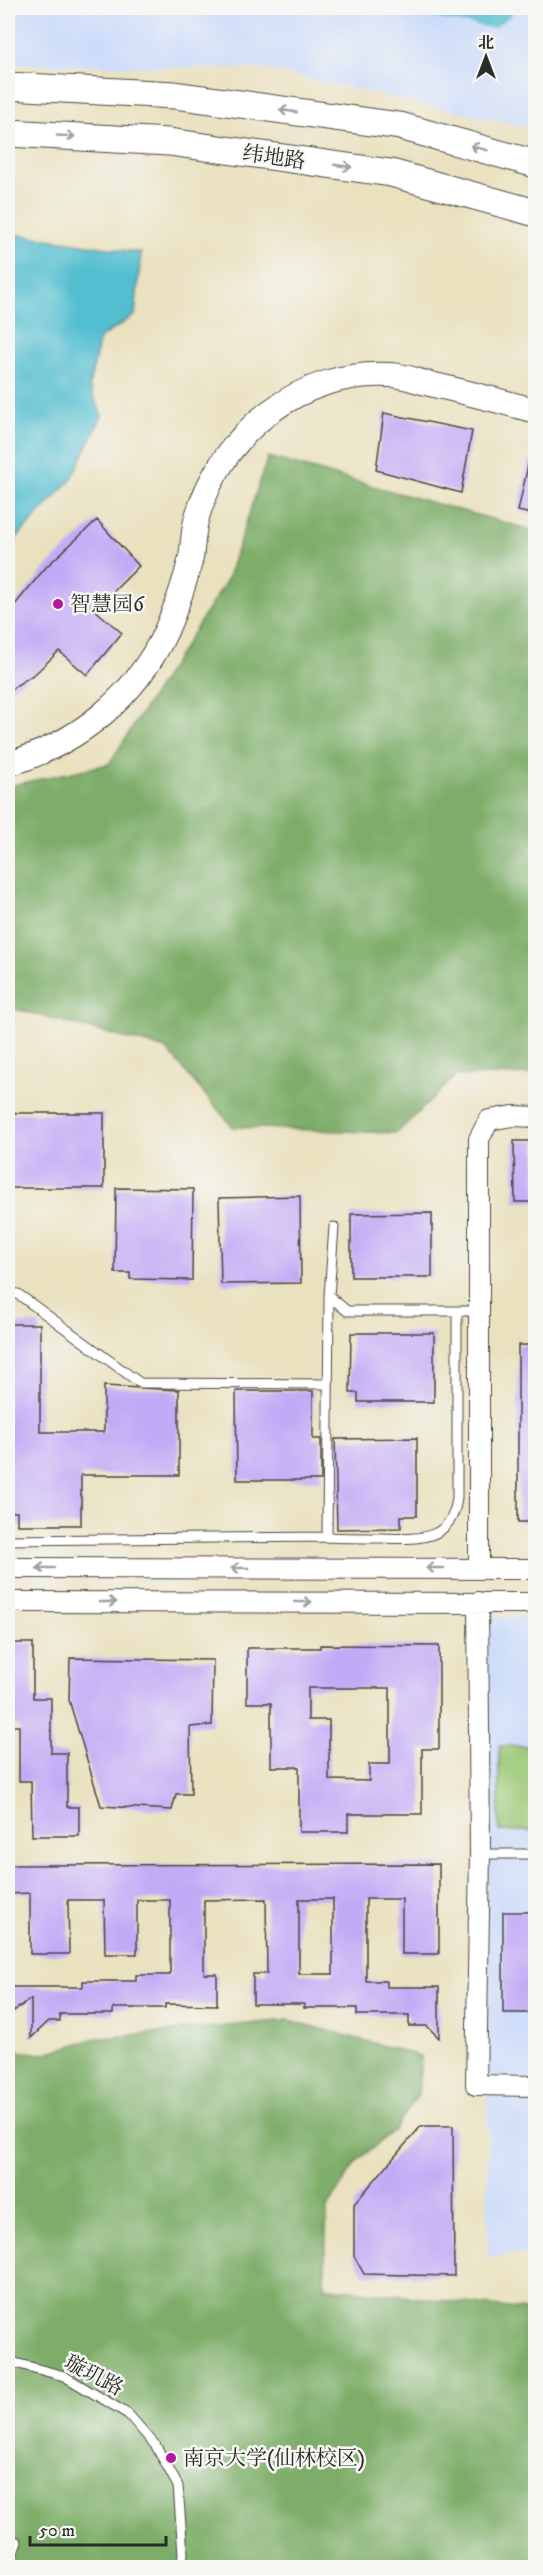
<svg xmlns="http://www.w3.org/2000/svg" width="543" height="2575" viewBox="0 0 543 2575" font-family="'IM FELL DW Pica','Noto Serif SC',serif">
  <rect width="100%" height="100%" fill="#f6f6f2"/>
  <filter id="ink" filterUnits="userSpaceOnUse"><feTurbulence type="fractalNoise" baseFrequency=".0167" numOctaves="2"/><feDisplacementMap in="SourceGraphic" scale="12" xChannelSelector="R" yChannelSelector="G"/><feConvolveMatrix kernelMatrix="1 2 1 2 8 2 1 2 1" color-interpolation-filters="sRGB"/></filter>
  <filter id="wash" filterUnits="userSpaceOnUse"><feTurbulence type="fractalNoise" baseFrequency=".008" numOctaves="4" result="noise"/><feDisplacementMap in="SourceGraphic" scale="24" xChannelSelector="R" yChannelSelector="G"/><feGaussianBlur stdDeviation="1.35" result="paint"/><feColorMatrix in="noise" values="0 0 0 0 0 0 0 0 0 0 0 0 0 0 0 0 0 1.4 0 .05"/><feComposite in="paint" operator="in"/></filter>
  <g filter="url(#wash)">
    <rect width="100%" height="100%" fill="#eae1bf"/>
    <path fill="#ccdbfa" d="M8 8H535V129L263 69 8 64Z
      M487 1617H536L535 2253 488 2257Z"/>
    <path fill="#9cc977" stroke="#647a51" stroke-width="1.5" d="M499 1746H535V1831H499Z"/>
    <path fill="#7dad68" stroke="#546c4a" stroke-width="1.5" d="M268 457 535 531V1074L456 1076 397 1133 233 1127 166 1049 8 1007V786L109 764 227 580Z
      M289 2020 421 2056 418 2095 394 2130 357 2161 327 2208 324 2287 535 2311V2567L8 2568V2050L43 2054 93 2039Z"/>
    <path fill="#53bed0" stroke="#3f747e" stroke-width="1.5" d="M8 233 141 253 135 315 100 338 89 386 102 416 71 480 8 547Z"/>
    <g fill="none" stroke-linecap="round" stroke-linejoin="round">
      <path stroke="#53bed0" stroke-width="20" d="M434 8 491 18 504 8"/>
    </g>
    <g id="blocks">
      <path fill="#c2abf6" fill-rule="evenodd" d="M384 413 472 431 461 493 376 470Z
        M529 461 536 462V515L518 511Z
        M97 520 139 566 95 610 122 633 87 675 59 651 36 673 8 691V613L47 566Z
        M8 1113H104V1188H8Z
        M514 1141H536V1202H515Z
        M116 1188 193 1189 192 1280 130 1279V1273H115Z
        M300 1196 301 1283 221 1284 219 1198Z
        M432 1213V1277H351V1214Z
        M8 1324H40V1432H104V1386L179 1390V1475H81V1525H17V1512H8Z
        M351 1333H434V1402H358V1393H350Z
        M518 1345H536V1522H518Z
        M236 1391H313V1439H321V1480H237Z
        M417 1438V1516H401V1528L337 1529 335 1439Z
        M8 1643H33V1698H51V1753H67V1807H79V1836H32L31 1781H19V1726H8Z
        M320 1645 439 1646V1749H422V1814H348V1832H299V1767H271V1703H247V1648H320ZM308 1688H390V1764H369V1781L329 1780V1720H308Z
        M70 1658 213 1660 212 1725 190 1727 191 1794H176L172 1810 101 1806 69 1700Z
        M439 1864V1954H402V1899H366V1981H386V1987H439V2038L427 2026H409V2015H357V2008H304V2004H253V1974H267L266 1899 204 1900V1974H217V2005L165 2004V2008H113V2014H60V2021H49L31 2038V1999L8 2015V1987H83V1981H136V1975H170V1900H137V1954H105L104 1900H68L69 1954H30V1893L8 1894V1865ZM299 1899H333V1974H299Z
        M503 1912H536V2013H503Z
        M421 2126H453L454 2276 364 2274 354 2256V2204Z"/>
    </g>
  </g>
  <g filter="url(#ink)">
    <use href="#blocks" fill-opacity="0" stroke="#484641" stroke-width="1.5"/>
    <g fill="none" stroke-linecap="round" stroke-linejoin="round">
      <defs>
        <path id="service" d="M334 1227 329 1296 347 1311H479
          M8 1293 18 1294 140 1383 328 1384
          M329 1296 327 1537C345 1538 364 1538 383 1538 418 1539 452 1542 457 1498V1311
          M8 1540 327 1537
          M480 1854H536
          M8 2361 64 2376 128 2414 156 2446 178 2486 183 2553 182 2568
          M8 2566 17 2542"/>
        <path id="minor" d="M8 1568 536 1569
          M479 1568V1139L489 1120 513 1116 536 1117
          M8 1602 536 1603
          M478 1602 480 1854 476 2085 536 2086"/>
        <path id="tertiary" d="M8 764C77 744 135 698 166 631 176 608 185 582 191 558 193 545 193 530 197 517 222 433 299 370 390 375 403 375 417 381 430 384 465 392 500 401 536 411"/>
        <path id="secondary" d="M8 86 174 95 400 126 536 164
          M8 133 169 142 391 173 536 213"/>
      </defs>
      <use href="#service" stroke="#484641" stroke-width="11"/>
      <use href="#minor" stroke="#484641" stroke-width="22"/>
      <use href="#tertiary" stroke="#484641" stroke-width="26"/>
      <use href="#secondary" stroke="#484641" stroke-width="29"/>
      <use href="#service" stroke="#fff" stroke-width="9"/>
      <use href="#minor" stroke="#fff" stroke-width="20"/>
      <use href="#tertiary" stroke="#fff" stroke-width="24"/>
      <use href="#secondary" stroke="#fff" stroke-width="27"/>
    </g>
    <defs><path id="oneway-shaft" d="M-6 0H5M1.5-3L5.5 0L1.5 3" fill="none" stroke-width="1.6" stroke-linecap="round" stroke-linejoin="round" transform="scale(1.5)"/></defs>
    <g stroke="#a0a0a0">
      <use href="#oneway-shaft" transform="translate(288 111) rotate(-172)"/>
      <use href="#oneway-shaft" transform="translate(66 136) rotate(3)"/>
      <use href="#oneway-shaft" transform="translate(479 148) rotate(-165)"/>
      <use href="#oneway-shaft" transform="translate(343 166) rotate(8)"/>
      <use href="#oneway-shaft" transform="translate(45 1568) rotate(-180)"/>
      <use href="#oneway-shaft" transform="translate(240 1568) rotate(-180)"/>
      <use href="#oneway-shaft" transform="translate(435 1568) rotate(-180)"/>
      <use href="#oneway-shaft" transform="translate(108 1602)"/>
      <use href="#oneway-shaft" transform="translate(303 1602)"/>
    </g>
  </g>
  <g fill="#b5179e" stroke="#f6f6f2" stroke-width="2">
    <circle cx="58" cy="604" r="6"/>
    <circle cx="171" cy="2458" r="6"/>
  </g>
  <g text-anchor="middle" stroke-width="5" stroke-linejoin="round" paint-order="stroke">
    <g font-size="21" fill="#2b2b2b" stroke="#f6f6f2">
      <text transform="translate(274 157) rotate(8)" y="7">纬地路</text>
      <text transform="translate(94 2375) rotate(28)" y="7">璇玑路</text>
    </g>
    <g font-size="21" fill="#2b2b2b" stroke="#f6f6f2" text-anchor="start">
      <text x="70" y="611">智慧园6</text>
      <text x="183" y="2465">南京大学(仙林校区)</text>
    </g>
  </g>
  <rect width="543" height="2575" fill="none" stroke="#f6f6f2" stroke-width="30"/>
  <g transform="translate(486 57)" stroke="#f6f6f2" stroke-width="4.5" paint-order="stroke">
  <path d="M0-4.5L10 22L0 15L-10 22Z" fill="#2b2b2b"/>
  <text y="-9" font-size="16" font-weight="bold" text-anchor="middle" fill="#2b2b2b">北</text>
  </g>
  <path d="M30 2536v9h136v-9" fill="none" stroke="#2b2b2b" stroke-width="3"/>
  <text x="39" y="2536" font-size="18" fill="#2b2b2b" stroke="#f6f6f2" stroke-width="4.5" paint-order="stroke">50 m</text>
</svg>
